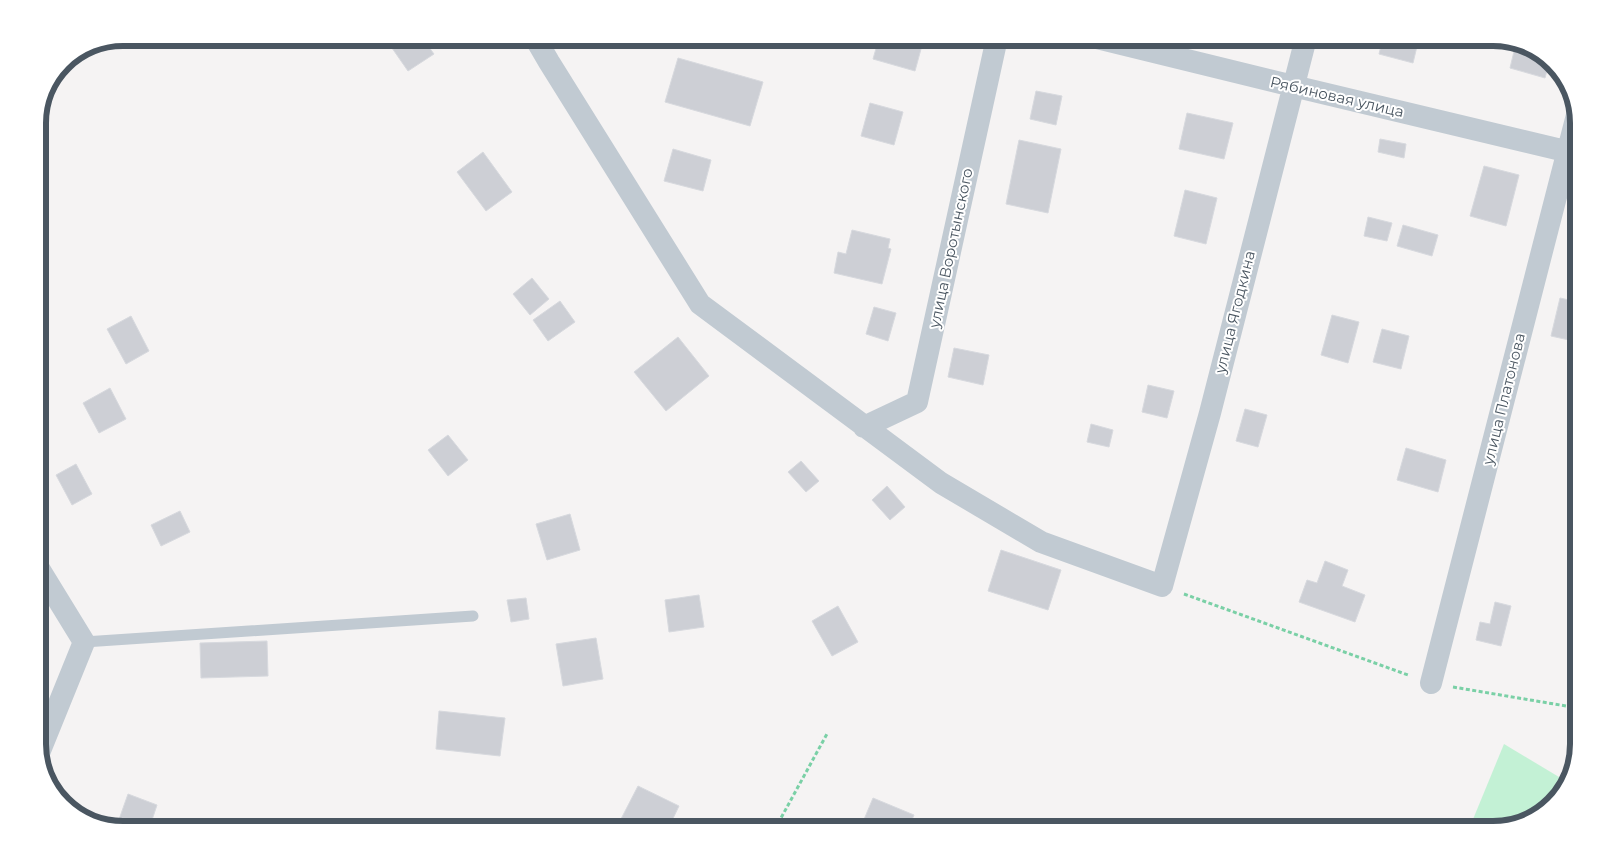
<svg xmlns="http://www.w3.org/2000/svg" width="1616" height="867" viewBox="0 0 1616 867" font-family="Montserrat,sans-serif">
  <rect width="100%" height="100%" fill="#f5f3f3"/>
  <path fill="#c3f1d5" d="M1504 744 1569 783 1536 818 1493 829H1469Z"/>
  <path fill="#cdcfd5" stroke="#d7d9de" d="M385 38H422L434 54 408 71Z
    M747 38H769L767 43Z
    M879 38H924L915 71 873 59Z
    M1383 38H1419L1413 63 1379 54Z
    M1516 43 1531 47 1549 63 1545 78 1510 68Z
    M678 58 763 82 750 126 665 102Z
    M1036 91 1062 96 1056 125 1030 119Z
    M870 103 903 112 894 145 861 136Z
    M1187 113 1233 123 1224 159 1179 149Z
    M1380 139 1406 144 1404 158 1378 152Z
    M1019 140 1061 149 1048 213 1006 204Z
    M673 149 711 160 703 191 664 181Z
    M483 152 512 192 486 211 457 172Z
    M1484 166 1519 175 1506 226 1470 216Z
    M1185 190 1217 198 1206 244 1174 236Z
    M1368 217 1392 223 1387 241 1364 236Z
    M1403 225 1438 235 1432 256 1397 246Z
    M852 230 890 239 888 248 891 249 882 284 834 273 838 252 846 254Z
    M532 278 549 299 530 315 513 294Z
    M1560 298 1578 302V342L1551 336Z
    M560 301 575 322 548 341 533 320Z
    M874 307 896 313 888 341 866 334Z
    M1332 315 1359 322 1348 363 1321 355Z
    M131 316 149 351 126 364 107 329Z
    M1382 329 1409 336 1401 369 1373 362Z
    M678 337 709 376 666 411 634 372Z
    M954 348 989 355 983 385 948 377Z
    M1148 385 1174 391 1167 418 1142 412Z
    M110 388 126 419 99 433 83 403Z
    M1245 409 1267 415 1258 447 1236 441Z
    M1091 424 1113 430 1109 447 1087 442Z
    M448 435 468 460 448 476 428 450Z
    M1406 448 1446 460 1438 492 1397 480Z
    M801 461 819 481 806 492 788 472Z
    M76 464 92 494 72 505 56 475Z
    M887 486 905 507 890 520 872 500Z
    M180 511 190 532 161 546 151 525Z
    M570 514 580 550 547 560 536 524Z
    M1578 537V559L1573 558Z
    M1001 550 1061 570 1048 610 988 591Z
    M1325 561 1348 570 1342 586 1365 595 1355 622 1299 602 1307 580 1317 583Z
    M699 595 704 627 669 632 665 600Z
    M526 598 529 619 511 622 507 600Z
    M1495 602 1511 606 1501 646 1476 640 1480 622 1490 624Z
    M838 606 858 642 832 656 812 621Z
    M596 638 603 679 563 686 556 644Z
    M267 641 268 676 201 678 200 643Z
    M439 711 505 718 500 756 436 749Z
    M638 786 679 806 668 829H643L621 819Z
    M128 794 157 805 149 829 124 830 116 828Z
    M873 798 914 815 908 829H860Z"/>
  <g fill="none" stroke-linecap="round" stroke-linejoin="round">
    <path stroke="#7ad0a6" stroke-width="3" stroke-dasharray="4 2.5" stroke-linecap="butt" d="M1184 594 1408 675
      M1453 687 1578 708
      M775 829 828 732"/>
    <path stroke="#c1cad2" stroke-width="11" d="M84 642 473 616"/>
    <path stroke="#c1cad2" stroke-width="22" d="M535 38 549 62 700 304 941 483 1041 542 1162 586 1210 413 1306 38
      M1097 38 1293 86 1578 154
      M864 427 917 402 997 38
      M38 567 84 642 39 753
      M1431 683 1577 115"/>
  </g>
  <g text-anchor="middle" stroke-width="4" stroke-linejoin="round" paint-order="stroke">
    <g font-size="15" fill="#4a5661" stroke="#fff">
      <text transform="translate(1337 97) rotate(13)" y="5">Рябиновая улица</text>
      <text transform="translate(951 248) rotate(-78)" y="5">улица Воротынского</text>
      <text transform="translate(1235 312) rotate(-76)" y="5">улица Ягодкина</text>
      <text transform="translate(1504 399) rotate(-76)" y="5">улица Платонова</text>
    </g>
  </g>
  <path d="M0 0H1616V867H0ZM123 46H1493A77 77 0 0 1 1570 123V744A77 77 0 0 1 1493 821H123A77 77 0 0 1 46 744V123A77 77 0 0 1 123 46Z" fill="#fff" fill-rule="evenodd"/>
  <path fill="none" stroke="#4a5661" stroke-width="6" d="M123 46H1493A77 77 0 0 1 1570 123V744A77 77 0 0 1 1493 821H123A77 77 0 0 1 46 744V123A77 77 0 0 1 123 46Z"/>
</svg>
